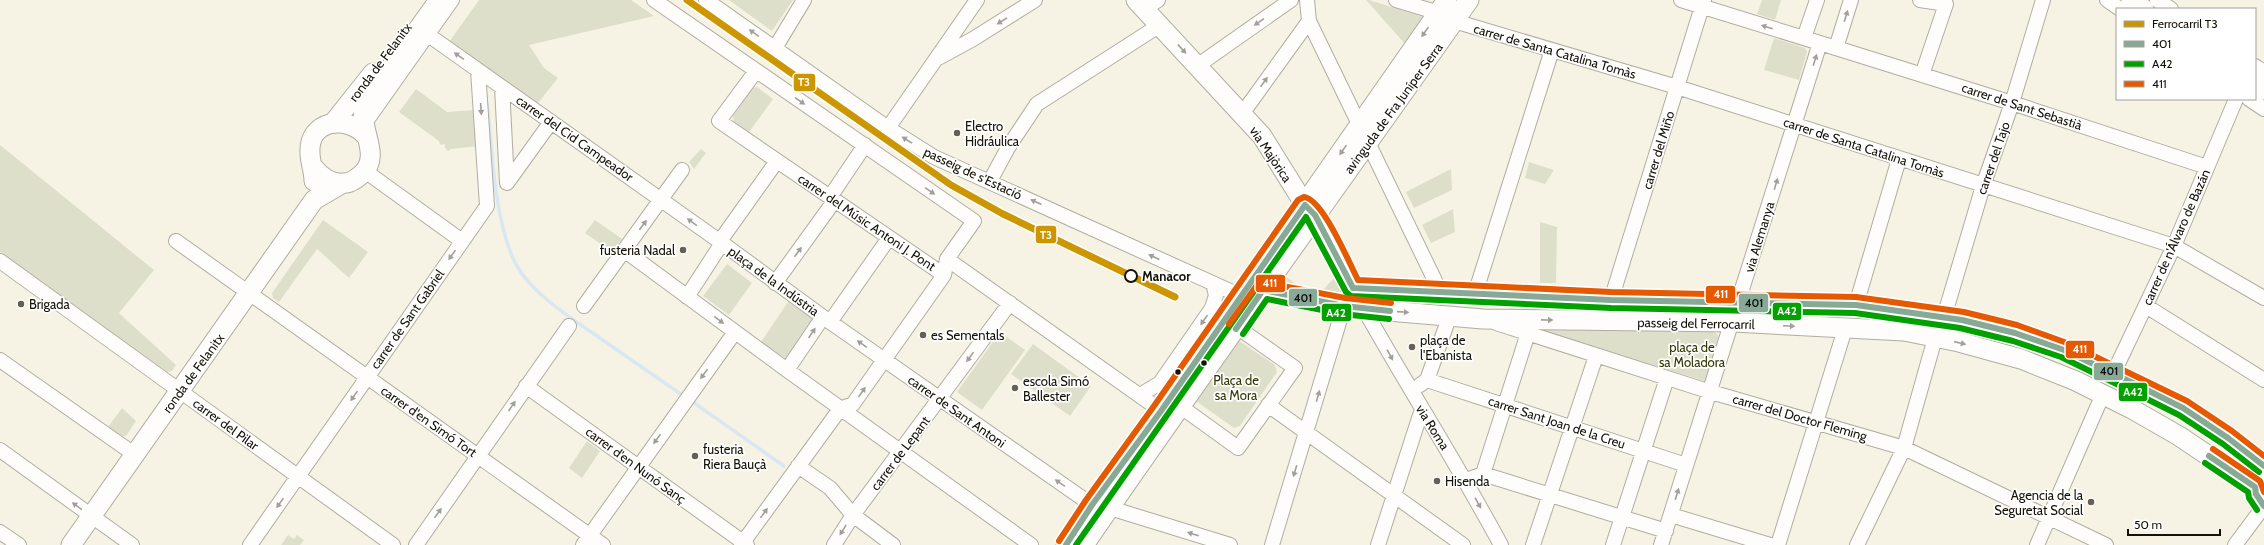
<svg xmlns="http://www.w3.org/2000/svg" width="2264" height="545" viewBox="0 0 2264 545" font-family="Cabin,sans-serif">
  <rect width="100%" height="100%" fill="#f7f3e4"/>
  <path fill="#dedfca" d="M479 0H631L654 16 529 45 544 68 558 78 538 103 449 42Z
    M729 0H793L772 31Z
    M1366 0H1369L1423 17 1405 44Z
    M1762 0H1781L1775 20 1757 14Z
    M1774 38 1805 48 1807 52 1799 80 1764 70Z
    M757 87 773 99 749 132 734 122 733 116 752 88Z
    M416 89 447 112 475 110 479 146 451 149 448 151 445 148V144L440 145 439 141 399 112Z
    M0 145 154 270 119 313 176 365 172 371 167 372 0 252Z
    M701 149 706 153 694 169 689 162Z
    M1529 162 1554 170 1545 184 1525 178Z
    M1451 169 1452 190 1414 208 1406 192Z
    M1453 209 1455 232 1431 243 1422 225Z
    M323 220 368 252 349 278 317 249 279 302 273 298 272 293Z
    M595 220 622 239 612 252 585 233Z
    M1540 222 1557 227 1556 283H1540Z
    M727 264 752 283 729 315 703 296Z
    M1286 277 1305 290 1307 292 1277 289Z
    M1334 278 1344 295 1341 300 1317 296Z
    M788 302 814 319 787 359 761 342Z
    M1541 328 1713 332 1717 334 1720 340 1705 381 1541 331Z
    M1000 332 1025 350 982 410 957 392Z
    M1238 340 1275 365 1277 372 1240 426 1234 428 1196 401Z
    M1033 344 1091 386 1070 416 1011 374Z
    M122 408 136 421 126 436H122L108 427Z
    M587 441 600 451 582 478 569 468Z
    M288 535 294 539 297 535 304 540 300 545H281Z"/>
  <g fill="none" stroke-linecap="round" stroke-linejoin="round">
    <path stroke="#d8e7f2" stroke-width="3.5" d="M487 103C493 153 493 208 512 256 526 292 576 321 607 343 633 361 659 379 685 397
      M690 400 784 466"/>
    <defs>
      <path id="street" d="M654 0 974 221 947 259 944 275 719 121 756 71
        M706 0 888 128 934 157 1241 296 1237 327 1295 368 1238 448 1173 401
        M1307 0 1309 21 1440 291
        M1396 0 1439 13
        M1681 0 1836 48 1851 0
        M1920 0 1946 4 1922 75
        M2107 0 2120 9
        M2157 0 2171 9
        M1144 9 1158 0
        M1454 21 1677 87 2174 246 2264 298
        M427 34 722 243 823 317 1092 505
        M1804 38 1817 0
        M775 48 804 0
        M1836 48 2012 103 2207 167
        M940 57 973 39 1035 0
        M1197 66 1291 0
        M2255 66 2264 72
        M502 87 507 183 551 122
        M2249 99 2264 109
        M1242 114 1309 21
        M365 123 452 0
        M888 128 977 0
        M365 171 462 241
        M990 181 1009 146 1037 104 1160 25
        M830 197 865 145
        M176 241 603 545
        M720 241 777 161
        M624 250 787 370 823 317
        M947 259 1167 415
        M0 261 393 545
        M775 283 835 200
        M1256 286 1263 290 1364 309C1409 389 1458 465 1501 545
        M1475 294 1552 50
        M687 297 722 243
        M1611 300 1704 0
        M1856 305 1899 159
        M584 306 682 170
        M2146 306 2264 380
        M1944 317 1983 186 2012 103 2043 0
        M830 322 889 238
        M1496 323 1711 392 1904 448 2106 545
        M0 360 134 454
        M787 370 1031 545
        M2113 374 2174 246 2236 99
        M1427 380 1686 465
        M1420 385 1427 380 1450 315
        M526 386 747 545
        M1140 395 1160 383 1212 308 1216 295 1213 284
        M1268 405 1463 545
        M0 450 132 545
        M798 466 830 488 853 515 893 545
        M1483 474 1528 333
        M1466 480 1483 474 1666 531
        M1110 508 1230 545
        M1671 515 1770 545
        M0 532 19 545
        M250 545 487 206 478 70
        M416 545 569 326
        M583 545 735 332
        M741 545 840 409 853 404 944 275
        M834 545 853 515 1010 303
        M1272 545 1344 306
        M1378 545 1422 409
        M1533 545 1596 356
        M1613 545 1667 378
        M1661 545 1820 43
        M1778 545 1845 329
        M1857 545 1904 448 1935 338
        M2037 545 2103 394
        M2235 545 2264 506"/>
      <path id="secondary" d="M1136 0 1262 136 1305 205 1315 215 1364 309 1483 319 1733 322 1904 331 1959 342 2021 359 2076 381 2132 409 2179 436 2255 487
        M2131 0 2144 9
        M2255 84 2264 90
        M334 122 373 73
        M314 168C322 178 332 185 346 183 353 182 357 178 362 174 382 155 359 130 364 109 365 104 369 99 371 95L439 0
        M314 181C314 171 310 162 310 153 308 120 347 114 366 136
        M1353 288 1611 300 1856 305 1962 320 2015 333 2064 350 2135 384 2183 408 2228 438 2264 466
        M2260 475C2252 486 2255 497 2264 506
        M71 545 314 200 343 183
        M1066 545 1447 0
        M1084 545C1210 361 1341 182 1469 0"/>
    </defs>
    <use href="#street" stroke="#b0ada0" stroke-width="16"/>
    <use href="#secondary" stroke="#b0ada0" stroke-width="21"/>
    <use href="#street" stroke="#fefdfb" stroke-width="14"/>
    <use href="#secondary" stroke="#fefdfb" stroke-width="19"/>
    <defs>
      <path id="bus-1" d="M1236 329 1263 290 1344 306 1390 311
        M2209 456 2255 487 2256 494 2264 506
        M1066 545 1092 505 1161 411 1305 205 1315 215 1353 288 1611 300 1856 305 1962 320 2015 333 2064 350 2135 384 2183 408 2228 438 2264 466"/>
      <path id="bus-2" d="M1243 334 1267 299 1342 314 1389 319
        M2205 463 2248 492 2249 498 2257 510
        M1076 545 1306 217 1346 292 1351 296 1611 308 1855 313 1960 328 2013 341 2061 357 2131 391 2179 415 2223 444 2259 472"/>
      <path id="bus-3" d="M1229 324 1257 285 1262 282 1345 298 1391 303
        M2213 449 2260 481 2264 492
        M1059 541 1086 500 1154 406 1298 200 1304 197C1323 199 1349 263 1358 280L1611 292 1856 297 1964 312 2017 325 2067 343 2187 401 2232 431 2264 456"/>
    </defs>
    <use href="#bus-1" stroke="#fff" stroke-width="9"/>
    <use href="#bus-2" stroke="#fff" stroke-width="9"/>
    <use href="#bus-3" stroke="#fff" stroke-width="9"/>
    <use href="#bus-1" stroke="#88a996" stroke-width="6"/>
    <use href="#bus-2" stroke="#03a100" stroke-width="6"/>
    <use href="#bus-3" stroke="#e55900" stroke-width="6"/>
    <defs>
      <path id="rail-1" d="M687 0 951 185 1003 214 1175 297"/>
    </defs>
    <use href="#rail-1" stroke="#fff" stroke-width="10"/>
    <use href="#rail-1" stroke="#cc9601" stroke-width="7"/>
  </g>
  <defs><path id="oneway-solid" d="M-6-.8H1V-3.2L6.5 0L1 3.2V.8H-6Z"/></defs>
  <g fill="#a19f99">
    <use href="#oneway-solid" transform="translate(1846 16) rotate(-73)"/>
    <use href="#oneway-solid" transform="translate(1002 21) rotate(148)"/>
    <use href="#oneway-solid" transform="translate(1259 22) rotate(145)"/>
    <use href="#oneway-solid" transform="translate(1767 27) rotate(-163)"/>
    <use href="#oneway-solid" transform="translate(1425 32) rotate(125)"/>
    <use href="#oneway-solid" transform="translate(754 33) rotate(-145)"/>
    <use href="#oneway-solid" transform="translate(1182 49) rotate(47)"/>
    <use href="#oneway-solid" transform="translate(459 56) rotate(-145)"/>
    <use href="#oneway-solid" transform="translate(1815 60) rotate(-73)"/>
    <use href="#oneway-solid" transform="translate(1264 82) rotate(-54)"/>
    <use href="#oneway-solid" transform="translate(800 101) rotate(35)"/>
    <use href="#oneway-solid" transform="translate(481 109) rotate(86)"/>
    <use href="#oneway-solid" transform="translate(907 140) rotate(-148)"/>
    <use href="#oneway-solid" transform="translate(1343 150) rotate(125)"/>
    <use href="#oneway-solid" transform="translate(1776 184) rotate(-73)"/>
    <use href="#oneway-solid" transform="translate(930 191) rotate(35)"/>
    <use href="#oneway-solid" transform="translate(1036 202) rotate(-155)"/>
    <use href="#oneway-solid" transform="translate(692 222) rotate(-144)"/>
    <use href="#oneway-solid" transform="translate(643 225) rotate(-53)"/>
    <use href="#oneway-solid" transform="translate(798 252) rotate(-54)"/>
    <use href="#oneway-solid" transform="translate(452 255) rotate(125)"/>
    <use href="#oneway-solid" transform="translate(1154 257) rotate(-155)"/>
    <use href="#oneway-solid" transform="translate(1403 312) rotate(4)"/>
    <use href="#oneway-solid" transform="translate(719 320) rotate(37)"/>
    <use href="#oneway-solid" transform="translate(1204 320) rotate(125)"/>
    <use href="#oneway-solid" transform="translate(1547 320) rotate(1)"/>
    <use href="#oneway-solid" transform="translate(1789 326) rotate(3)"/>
    <use href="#oneway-solid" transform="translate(812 333) rotate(-56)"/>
    <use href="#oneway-solid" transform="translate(1960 343) rotate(13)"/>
    <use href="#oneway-solid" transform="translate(862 344) rotate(-145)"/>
    <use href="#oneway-solid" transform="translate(1390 355) rotate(61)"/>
    <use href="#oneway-solid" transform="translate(970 357) rotate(126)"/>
    <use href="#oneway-solid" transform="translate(704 374) rotate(126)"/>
    <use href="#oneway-solid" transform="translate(862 392) rotate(-55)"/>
    <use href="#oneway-solid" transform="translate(354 396) rotate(125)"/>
    <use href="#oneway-solid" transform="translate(1318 396) rotate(-74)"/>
    <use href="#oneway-solid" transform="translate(512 406) rotate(-56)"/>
    <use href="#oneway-solid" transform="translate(657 439) rotate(126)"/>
    <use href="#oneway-solid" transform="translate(1295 471) rotate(107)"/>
    <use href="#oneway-solid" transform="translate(1060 483) rotate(-145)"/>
    <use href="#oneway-solid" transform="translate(1677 494) rotate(-73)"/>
    <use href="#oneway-solid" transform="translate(280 503) rotate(126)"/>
    <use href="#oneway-solid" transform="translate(1478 503) rotate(61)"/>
    <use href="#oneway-solid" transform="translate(77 506) rotate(-144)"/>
    <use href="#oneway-solid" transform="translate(438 513) rotate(-55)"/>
    <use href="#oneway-solid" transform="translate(764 513) rotate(-54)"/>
    <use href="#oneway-solid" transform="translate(843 530) rotate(122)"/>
    <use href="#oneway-solid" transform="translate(1193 534) rotate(-163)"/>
  </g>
  <g fill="#646054" stroke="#fff" stroke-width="1.5">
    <circle cx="957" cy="133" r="4"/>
    <circle cx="683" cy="250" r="4"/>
    <circle cx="21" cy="304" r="4"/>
    <circle cx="923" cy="335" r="4"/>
    <circle cx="1412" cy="347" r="4"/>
    <circle cx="1015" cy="388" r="4"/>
    <circle cx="695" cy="456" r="4"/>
    <circle cx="1437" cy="481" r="4"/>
    <circle cx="2091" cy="502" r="4"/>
  </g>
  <circle fill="#fff" stroke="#151106" stroke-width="2" cx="1131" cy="276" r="6"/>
  <g fill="#151106" stroke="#fff" stroke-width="1.5">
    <circle cx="1204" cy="363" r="3.5"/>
    <circle cx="1178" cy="372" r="3.5"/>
  </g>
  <g text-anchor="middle" stroke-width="3.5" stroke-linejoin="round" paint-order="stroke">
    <g font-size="13" fill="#151106" stroke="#fff">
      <text transform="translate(1555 51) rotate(16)" y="5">carrer de Santa Catalina Tomàs</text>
      <text transform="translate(380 62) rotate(-53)" y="5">ronda de Felanitx</text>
      <text transform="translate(2022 106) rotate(18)" y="5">carrer de Sant Sebastià</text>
      <text transform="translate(1393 108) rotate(-54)" y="5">avinguda de Fra Juníper Serra</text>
      <text transform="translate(575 138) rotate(35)" y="5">carrer del Cid Campeador</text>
      <text transform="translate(1864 147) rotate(18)" y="5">carrer de Santa Catalina Tomàs</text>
      <text transform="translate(1658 150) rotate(-73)" y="5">carrer del Miño</text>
      <text transform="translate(1271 154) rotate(56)" y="5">via Majòrica</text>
      <text transform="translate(1993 158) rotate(-71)" y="5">carrer del Tajo</text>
      <text transform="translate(973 173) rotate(25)" y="5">passeig de s'Estació</text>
      <text transform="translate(867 222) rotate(34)" y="5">carrer del Músic Antoni J. Pont</text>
      <text transform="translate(1759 237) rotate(-73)" y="5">via Alemanya</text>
      <text transform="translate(2176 237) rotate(-66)" y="5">carrer de n'Álvaro de Bazán</text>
      <text transform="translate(774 281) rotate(36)" y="5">plaça de la Indústria</text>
      <text transform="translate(407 319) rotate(-55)" y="5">carrer de Sant Gabriel</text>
      <text transform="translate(1696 323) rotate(1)" y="5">passeig del Ferrocarril</text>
      <text transform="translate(193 373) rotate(-54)" y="5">ronda de Felanitx</text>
      <text transform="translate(957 411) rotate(35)" y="5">carrer de Sant Antoni</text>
      <text transform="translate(1800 417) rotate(16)" y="5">carrer del Doctor Fleming</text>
      <text transform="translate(429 421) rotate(35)" y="5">carrer d'en Simó Tort</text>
      <text transform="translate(1557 422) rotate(18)" y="5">carrer Sant Joan de la Creu</text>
      <text transform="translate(226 424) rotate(36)" y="5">carrer del Pilar</text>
      <text transform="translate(1433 427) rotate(58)" y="5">via Roma</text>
      <text transform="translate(900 453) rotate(-53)" y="5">carrer de Lepant</text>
      <text transform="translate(636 465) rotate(36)" y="5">carrer d'en Nunó Sanç</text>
    </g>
    <g font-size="13" fill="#151106" stroke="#fff" text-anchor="start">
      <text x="965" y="131">Electro<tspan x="965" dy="15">Hidráulica</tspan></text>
      <text x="675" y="255" text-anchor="end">fusteria Nadal</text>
      <text x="29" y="309">Brigada</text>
      <text x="931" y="340">es Sementals</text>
      <text x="1420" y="345">plaça de<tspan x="1420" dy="15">l'Ebanista</tspan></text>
      <text x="1023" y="386">escola Simó<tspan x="1023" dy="15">Ballester</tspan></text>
      <text x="703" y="454">fusteria<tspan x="703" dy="15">Riera Bauçà</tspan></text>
      <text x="1445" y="486">Hisenda</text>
      <text x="2083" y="500" text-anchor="end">Agencia de la<tspan x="2083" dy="15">Seguretat Social</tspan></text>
    </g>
    <g font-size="13" font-weight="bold" fill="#151106" stroke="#fff" text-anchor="start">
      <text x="1142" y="281">Manacor</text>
    </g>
    <g font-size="13" fill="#323703" stroke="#fff">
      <text x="1692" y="352">plaça de<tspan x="1692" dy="15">sa Moladora</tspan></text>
      <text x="1236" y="385">Plaça de<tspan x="1236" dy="15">sa Mora</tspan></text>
    </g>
  </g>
  <g stroke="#fff" stroke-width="1.5">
    <rect x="793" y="73" width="23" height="19" rx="4" fill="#cc9601"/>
    <rect x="1035" y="225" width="22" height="19" rx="4" fill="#cc9601"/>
    <rect x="1255" y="274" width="31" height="19" rx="4" fill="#e55900"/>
    <rect x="1705" y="285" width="31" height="19" rx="4" fill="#e55900"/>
    <rect x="1288" y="288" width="30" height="19" rx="4" fill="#88a996"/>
    <rect x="1738" y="293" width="31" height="20" rx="4" fill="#88a996"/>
    <rect x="1772" y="302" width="30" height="19" rx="4" fill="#03a100"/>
    <rect x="1321" y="303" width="31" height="19" rx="4" fill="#03a100"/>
    <rect x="2065" y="340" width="30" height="19" rx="4" fill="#e55900"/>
    <rect x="2093" y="362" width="31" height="19" rx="4" fill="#88a996"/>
    <rect x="2118" y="382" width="30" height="20" rx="4" fill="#03a100"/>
  </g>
  <g font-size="11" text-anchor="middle" font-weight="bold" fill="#fff">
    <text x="804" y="86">T3</text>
    <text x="1046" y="239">T3</text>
    <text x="1270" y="287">411</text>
    <text x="1721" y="298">411</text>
    <text x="1787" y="315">A42</text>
    <text x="1336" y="317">A42</text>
    <text x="2080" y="353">411</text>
    <text x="2133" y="396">A42</text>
  </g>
  <g font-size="11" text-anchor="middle" font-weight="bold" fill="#111">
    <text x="1303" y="302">401</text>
    <text x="1754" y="307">401</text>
    <text x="2109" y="375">401</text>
  </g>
  <rect x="2116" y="8" width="140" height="92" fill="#ffffff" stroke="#a1a09b"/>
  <rect x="2124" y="21" width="20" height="6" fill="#cc9601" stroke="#a1a09b"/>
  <text x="2152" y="28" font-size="12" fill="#151106">Ferrocarril T3</text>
  <rect x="2124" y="41" width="20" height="6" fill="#88a996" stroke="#a1a09b"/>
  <text x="2152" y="48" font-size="12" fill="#151106">401</text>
  <rect x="2124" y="61" width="20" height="6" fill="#03a100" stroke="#a1a09b"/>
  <text x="2152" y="68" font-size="12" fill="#151106">A42</text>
  <rect x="2124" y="81" width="20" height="6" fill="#e55900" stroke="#a1a09b"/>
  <text x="2152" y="88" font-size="12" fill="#151106">411</text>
  <path d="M2128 529v6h92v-6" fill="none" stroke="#151106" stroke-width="2"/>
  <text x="2134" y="529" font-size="12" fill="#151106" stroke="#ffffff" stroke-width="3" paint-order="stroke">50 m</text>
</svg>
